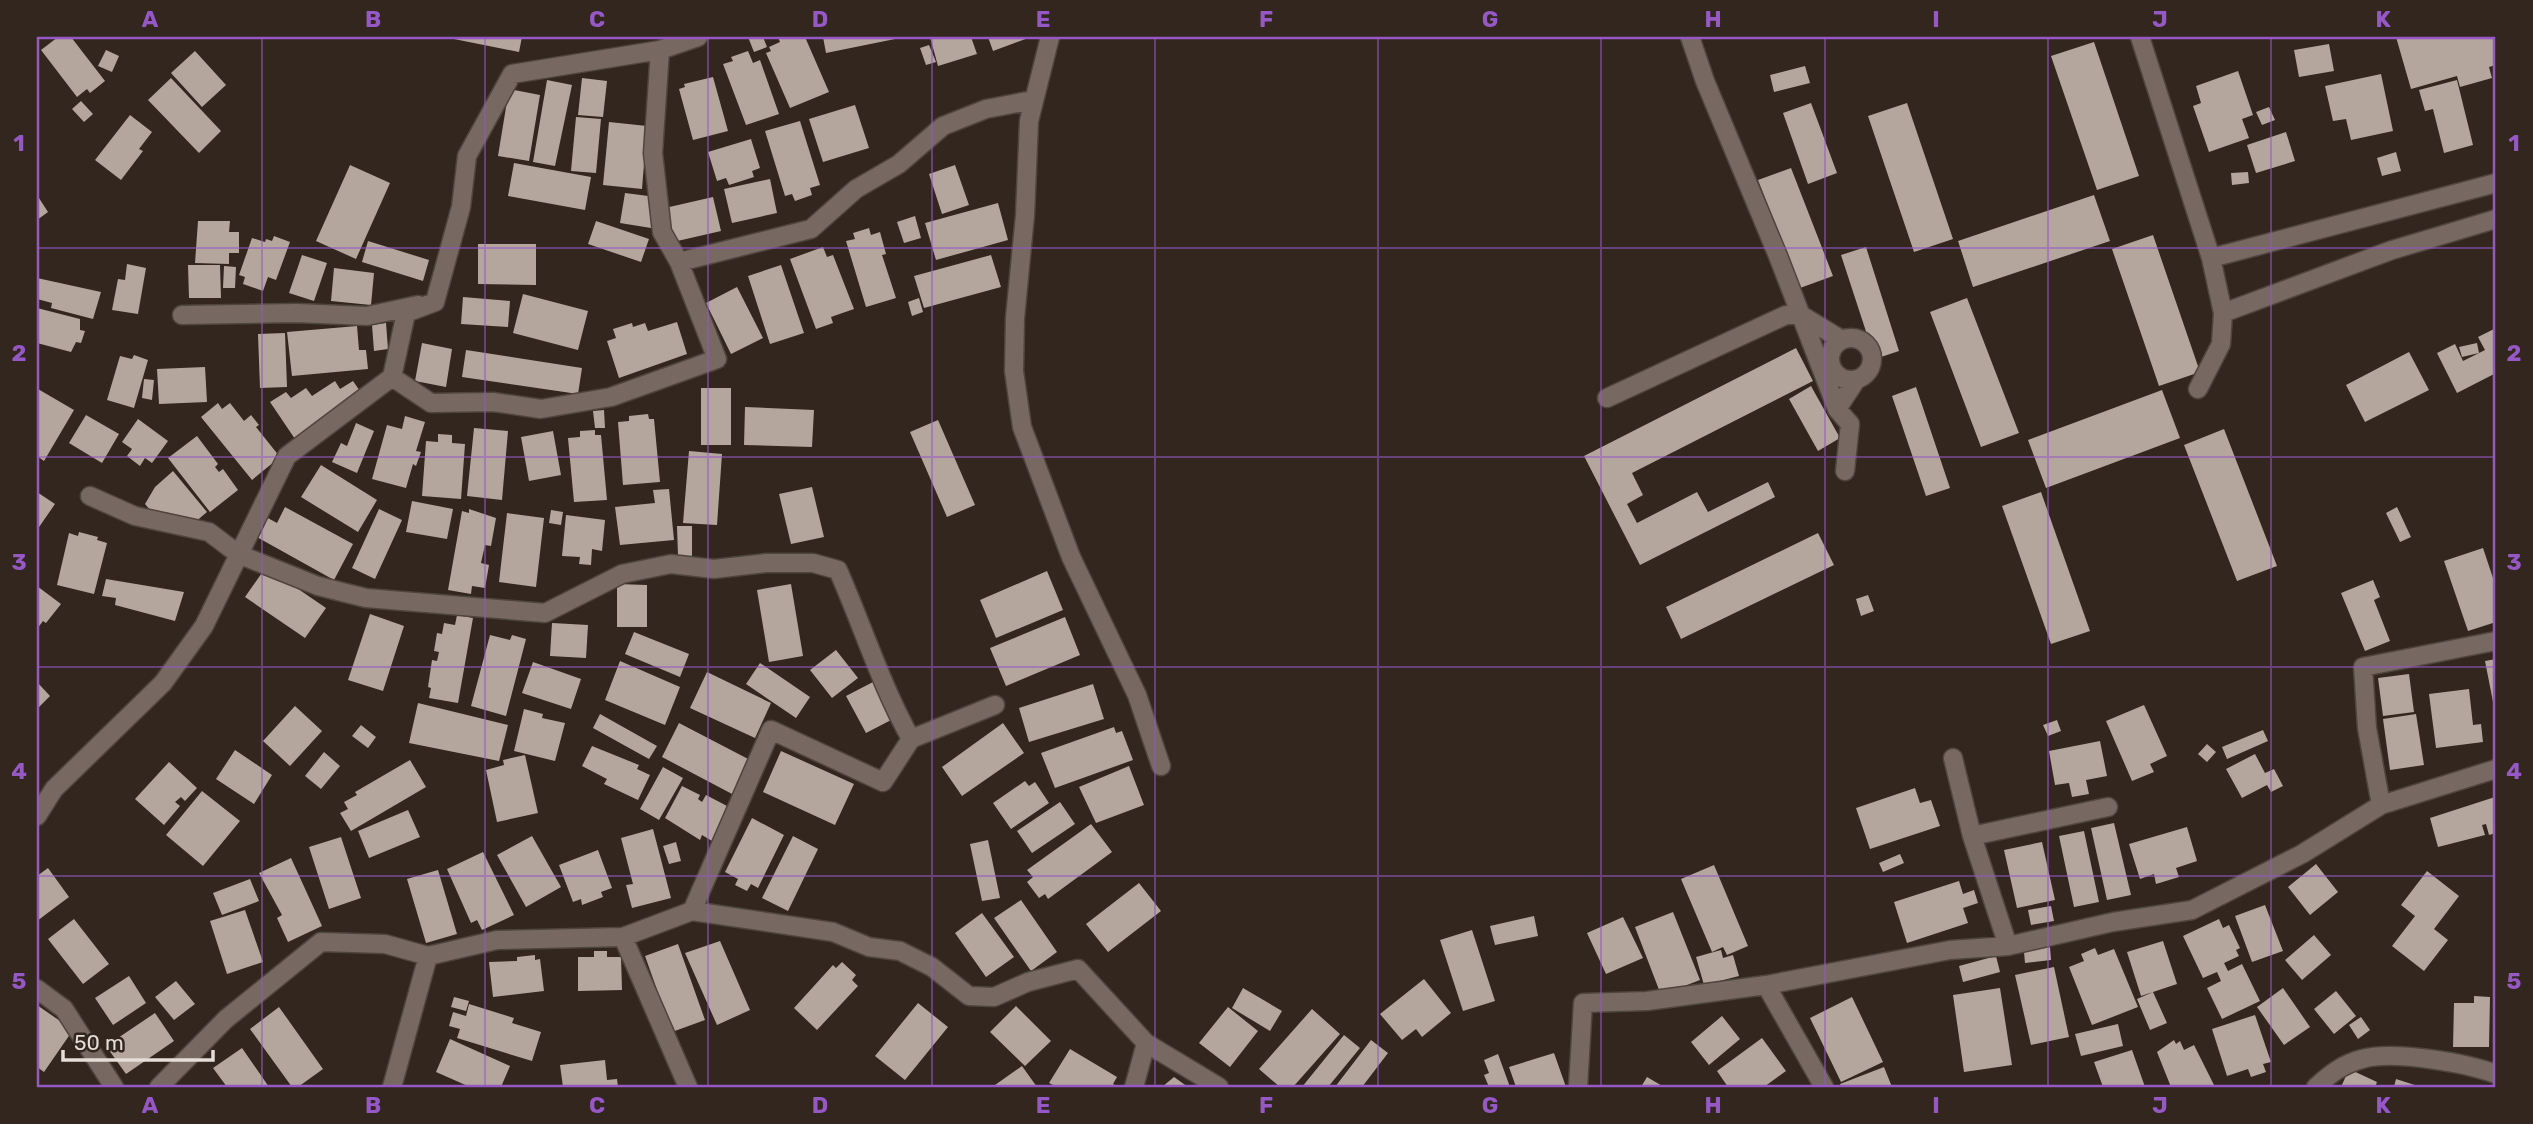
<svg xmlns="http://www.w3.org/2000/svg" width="2533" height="1124" viewBox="0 0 2533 1124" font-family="Rubik,sans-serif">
  <rect width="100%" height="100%" fill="#32261f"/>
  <path fill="#b5a69d" d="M58 37H71L105 81 90 93 87 89 77 97 41 50Z
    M444 37H522L519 52Z
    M748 37H763L767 47 754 52Z
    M778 37H805L829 92 790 108 766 53 771 51 769 47 780 42Z
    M823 37H895V39L826 53Z
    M930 37H971L977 54 938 66Z
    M988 37H1031L993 51Z
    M2396 37H2496V65L2489 67 2492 78 2460 87 2457 76 2411 89Z
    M2094 42 2139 176 2097 190 2051 56Z
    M2329 44 2334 71 2299 77 2294 50Z
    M929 45 936 62 926 65 920 48Z
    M106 50 119 56 112 72 98 66Z
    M195 51 226 85 202 107 171 73Z
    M748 51 753 63 760 60 779 114 746 125 723 64 733 61 731 57Z
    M1805 66 1810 83 1774 92 1770 75Z
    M2238 71 2253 115 2242 119 2249 138 2209 152 2193 106 2201 103 2196 86Z
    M2381 74 2393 131 2351 140 2346 119 2333 121 2325 86Z
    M713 77 728 131 693 140 679 89 685 87 684 84Z
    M171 78 221 131 199 153 148 100Z
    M582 78 607 81 603 117 578 115Z
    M547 80 572 85 555 166 533 162Z
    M2457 80 2473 145 2444 153 2433 109 2425 111 2419 90Z
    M509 89 540 95 529 161 498 156Z
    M81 101 93 114 84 122 72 109Z
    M1811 103 1837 173 1808 184 1783 113Z
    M1907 103 1953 239 1914 252 1868 116Z
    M855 105 869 148 823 162 809 119Z
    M2269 107 2275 120 2262 125 2256 112Z
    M130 115 152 132 139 149 143 151 121 180 95 160Z
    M576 117 601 119 596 173 571 171Z
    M800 121 820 185 810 188 812 195 795 201 792 194 785 196 765 131Z
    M609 122 647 126 642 189 603 185Z
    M2286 132 2295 161 2256 173 2247 145Z
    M751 139 760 168 752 171 754 177 729 185 726 178 717 181 708 152Z
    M2396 152 2401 171 2382 176 2377 158Z
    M514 163 591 177 585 210 508 196Z
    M350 165 390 183 356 259 316 241Z
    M955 165 969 205 942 214 929 174Z
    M1791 168 1833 276 1800 288 1758 180Z
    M2248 172 2249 183 2232 185 2231 173Z
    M770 179 777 213 732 223 724 189Z
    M625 193 656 197 651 228 620 223Z
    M37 195 48 212 37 220Z
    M2094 195 2110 241 1973 287 1958 241Z
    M713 197 721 231 673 242 665 208Z
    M998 203 1008 240 936 260 925 223Z
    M915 216 921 238 904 243 897 222Z
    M198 221H230L229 232H239V253H229V264L195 263Z
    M596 221 649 239 641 262 588 244Z
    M869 228 871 235 880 232 886 254 882 255 896 298 866 307 846 241 855 239 853 233Z
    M2153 235 2200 372 2159 386 2112 249Z
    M274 236 290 242 276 280 268 277 263 291 243 284 245 277 239 275 252 238 265 242 266 239 272 241Z
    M368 241 429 260 423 281 362 262Z
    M478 244H536V285L478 284Z
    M823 247 827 257 833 255 854 309 831 317 833 323 816 329 790 259Z
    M1866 247 1899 351 1875 359 1841 255Z
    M302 255 327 263 314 301 289 293Z
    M991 255 1001 287 924 308 914 276Z
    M127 264 146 268 138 314 112 310 118 279 125 280Z
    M188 265H220L221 298H189Z
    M781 265 804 333 770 344 748 276Z
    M224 266 236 267 235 288H223Z
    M334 268 374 273 371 305 331 301Z
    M37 278 101 292 93 319 51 308 52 303 37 299Z
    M737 287 763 338 731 354 706 303Z
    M523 294 588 311 578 350 513 333Z
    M463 297 510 301 508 327 461 324Z
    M919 298 923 312 912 316 908 302Z
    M1967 298 2019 433 1981 447 1930 312Z
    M37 308 80 319V330L85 331 81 343 76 342 71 352 37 343Z
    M677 322 687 354 619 378 607 341 616 338 613 329 632 323 633 327 645 323 648 331Z
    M386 323 388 349 374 351 372 325Z
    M357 326 359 350H366L368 369 292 376 287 332Z
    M2496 328V373L2457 393 2437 353 2455 344 2463 361 2485 350 2478 337Z
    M285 333 287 387 260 388 258 334Z
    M422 343 452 349 446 387 415 381Z
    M2477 343 2479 353 2462 357 2459 347Z
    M1796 348 1813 381 1632 473 1643 495 1627 504 1637 523 1697 492 1708 512 1768 482 1775 497 1640 565 1584 456Z
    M466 350 582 368 578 394 462 377Z
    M2409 352 2429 390 2365 422 2346 385Z
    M134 355 148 360 134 408 107 400 120 356 132 359Z
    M205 367 207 402 159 404 157 369Z
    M144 379 154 380 152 400 142 398Z
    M335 381 340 389 353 381 362 394 295 439 270 402 286 392 291 398 306 388 312 396Z
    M1811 386 1840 438 1818 451 1789 399Z
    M1916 387 1950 488 1926 496 1892 396Z
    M701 388H731V445H701Z
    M38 389 74 410 44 461 37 456Z
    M2162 390 2180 438 2046 488 2028 440Z
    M218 403 222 409 230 403 244 421 251 415 259 425 256 427 280 457 252 480 201 417Z
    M745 407 814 410 812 447 744 445Z
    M604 410 605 428H595L593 411Z
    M648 414 649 419H654L660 482 623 485 618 422 629 421V416Z
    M86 415 119 434 102 463 69 443Z
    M405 416 425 422 416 451 421 452 416 466 413 464 406 488 372 479 387 425 402 429Z
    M138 419 168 441 152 463 145 458 140 466 127 456 132 449 122 442Z
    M938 420 975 505 947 517 910 432Z
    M356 423 374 431 357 473 332 462 341 443 347 446Z
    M474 428 508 431 502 500 467 496Z
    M2224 429 2277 566 2237 581 2184 445Z
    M595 430V435H601L607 500 574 502 568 438 580 437V431Z
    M553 431 561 475 529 481 521 437Z
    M438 434 452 435V443L465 444 461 499 422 496 426 441 438 442Z
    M197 436 218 464 215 467 219 472 223 469 238 490 210 512 168 458Z
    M689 451 722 454 717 525 683 523Z
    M321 465 377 500 358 532 301 497Z
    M173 471 207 512 194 523 189 517 177 521 157 518 145 504 155 487Z
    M812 487 824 537 791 544 779 494Z
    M669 489 674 540 620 545 615 507 655 503 653 490Z
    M37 492 55 504 37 530Z
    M2041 492 2090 631 2051 644 2002 506Z
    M412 501 453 509 447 539 406 532Z
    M285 507 353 544 334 580 255 536 266 517 277 523Z
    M2397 507 2411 537 2400 542 2386 513Z
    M379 509 402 520 375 579 352 568Z
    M469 509 496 518 491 546 485 545 481 563 489 565 485 588 472 586 471 594 448 590 462 511 469 513Z
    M551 510 563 512 561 525 549 523Z
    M507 513 544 518 536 587 499 582Z
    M566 515 605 520 602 551 592 549 591 565 579 564 580 557 562 556Z
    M677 526H692V556H678Z
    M79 532 98 537 97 540 107 543 94 594 57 585 69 533 78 536Z
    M1818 533 1834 565 1681 639 1666 607Z
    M2483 548 2496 587V622L2468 631 2444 561Z
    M266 567 326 608 305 638 245 597Z
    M1047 571 1063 610 996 638 980 600Z
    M106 579 184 592 175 621 115 605 116 598 102 596Z
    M2373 580 2380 597 2374 600 2390 641 2365 651 2341 593Z
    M617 584 647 585V627H617Z
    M791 584 803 656 769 662 757 590Z
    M37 586 61 604 46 623 43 621 37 629Z
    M1868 595 1874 611 1861 616 1856 599Z
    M370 614 404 626 383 691 348 680Z
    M457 615 473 618 458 703 429 698 431 688 428 687 432 660 437 661 439 652 434 651 437 633 442 634 444 623 455 625Z
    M1065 617 1080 655 1006 686 990 648Z
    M552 623 588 625 586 658 550 656Z
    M634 632 689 654 680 677 625 654Z
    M490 635 510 640 512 635 526 639 506 716 471 706Z
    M836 650 858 678 832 698 810 670Z
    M2496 659V712H2495L2485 661Z
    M620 661 680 687 665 725 605 700Z
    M533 662 581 679 571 709 522 693Z
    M760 663 810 697 796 718 746 684Z
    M707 672 771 703 755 738 690 708Z
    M2409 674 2414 712 2383 716 2378 678Z
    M37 682 50 696 37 709Z
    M873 682 893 719 866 733 846 696Z
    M1093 684 1104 719 1029 742 1019 708Z
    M2469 689 2473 725 2481 724 2483 742 2436 748 2429 694Z
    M418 703 508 725 499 761 409 743Z
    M2144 705 2167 756 2150 764 2154 772 2132 781 2106 721Z
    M295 706 322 731 290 766 263 741Z
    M524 709 543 714 542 718 565 723 555 761 514 751Z
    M600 714 657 746 649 759 593 728Z
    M2416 714 2424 765 2390 770 2383 719Z
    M2057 720 2061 731 2048 736 2043 725Z
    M679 723 752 761 734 795 662 757Z
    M1003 723 1024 753 962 796 942 767Z
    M361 725 376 737 368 748 352 736Z
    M1114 727 1116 733 1122 731 1133 760 1055 788 1041 753Z
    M2263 730 2268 741 2227 759 2222 747Z
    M2100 741 2107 776 2086 780 2089 794 2072 797 2069 783 2055 785 2049 751Z
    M2207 744 2216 752 2207 762 2198 754Z
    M592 746 639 765 637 769 650 775 638 800 604 784 607 779 582 766Z
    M235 750 272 775 254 804 216 779Z
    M781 751 854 784 835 825 763 792Z
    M324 752 340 766 321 789 305 776Z
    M2255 754 2265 773 2274 769 2283 786 2271 792 2267 785 2242 798 2226 769Z
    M525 755 538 813 497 822 486 770 504 765 503 760Z
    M410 760 426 787 351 831 340 813 348 809 344 802 357 795 355 792Z
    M169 762 197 788 185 801 181 797 175 802 180 806 164 825 135 799Z
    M1129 766 1144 805 1096 823 1079 787Z
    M663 767 683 778 659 820 640 809Z
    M1025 781 1029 786 1035 782 1049 803 1011 829 993 803Z
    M682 786 700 795 698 799 702 802 706 795 729 807 712 841 702 835 700 840 665 818Z
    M1915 788 1920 803 1931 800 1940 826 1870 849 1856 808Z
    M202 791 240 821 203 866 166 835Z
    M2495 797 2496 833 2489 835 2486 824 2482 825 2485 835 2438 847 2430 818Z
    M1060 802 1075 824 1032 853 1017 831Z
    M408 810 420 837 369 858 358 831Z
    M752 818 784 835 758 888 751 884 747 891 735 885 738 879 725 872Z
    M2114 823 2131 895 2107 900 2091 828Z
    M1091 824 1112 852 1048 899 1045 894 1039 898 1027 882 1033 877 1027 870Z
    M2187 827 2197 861 2176 868 2179 877 2156 884 2154 874 2140 879 2129 844Z
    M653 829 671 898 632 908 626 885 633 884 621 838Z
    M2084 831 2099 902 2074 907 2059 836Z
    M532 836 561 887 526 907 497 855Z
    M793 836 818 849 788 911 762 898Z
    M341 837 361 898 329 909 309 847Z
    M988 840 1000 898 982 901 970 844Z
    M676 842 681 861 669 864 663 846Z
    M2042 842 2055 900 2017 908 2004 850Z
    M598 850 612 888 601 892 603 897 582 905 581 899 573 902 559 865Z
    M483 852 514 915 482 930 477 920 471 923 447 869Z
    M1900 854 1904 863 1883 872 1879 863Z
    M291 858 322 926 288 942 277 918 282 915 259 873Z
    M2316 864 2338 892 2310 915 2288 887Z
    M1714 865 1748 946 1727 955 1723 947 1712 952 1681 879Z
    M48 868 69 897 37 921V876Z
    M438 870 457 934 426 943 407 879Z
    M2427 871 2459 896 2434 929 2448 940 2424 971 2392 946 2415 916 2401 905Z
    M250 879 259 901 222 915 213 893Z
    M1959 881 1963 894 1974 890 1978 903 1963 908 1968 923 1907 943 1894 902Z
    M1139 883 1161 911 1108 952 1086 924Z
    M1021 900 1057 952 1031 971 994 918Z
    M2265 905 2283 951 2252 962 2235 916Z
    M2051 906 2054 921 2031 925 2028 910Z
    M245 910 263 962 227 974 210 921Z
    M1673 912 1700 980 1661 995 1635 927Z
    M982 913 1014 957 986 977 955 933Z
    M1534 916 1538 936 1495 945 1490 926Z
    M1623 917 1643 958 1606 974 1587 933Z
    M74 919 109 964 83 984 48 939Z
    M2219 919 2223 928 2229 925 2240 948 2236 950 2239 956 2224 963 2228 971 2242 964 2260 1001 2222 1019 2207 988 2221 981 2217 972 2203 978 2183 936Z
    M1472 930 1495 1001 1463 1011 1440 940Z
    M2314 935 2331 955 2302 980 2285 960Z
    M720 941 750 1010 717 1025 685 953Z
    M2163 941 2177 984 2141 996 2127 952Z
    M678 944 705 1020 672 1032 645 956Z
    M2050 947 2051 960 2025 963 2024 952Z
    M2095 948 2098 955 2114 949 2138 1007 2092 1025 2069 967 2084 961 2081 954Z
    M1721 950 1723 958 1733 955 1739 976 1704 985 1696 957Z
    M594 951H607V957H621L622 990 578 991V957H594Z
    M535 955V960L540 959 544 991 493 997 489 962 517 961V957Z
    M1996 956 2000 972 1963 982 1959 966Z
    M842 962 856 975 852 980 858 986 817 1030 794 1008 833 965 836 968Z
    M2054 967 2069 1037 2031 1045 2015 975Z
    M129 976 146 1003 113 1025 95 998Z
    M1424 979 1451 1013 1422 1037 1416 1029 1402 1040 1380 1014Z
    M176 981 195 1004 174 1020 155 997Z
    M1243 988 1282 1011 1270 1031 1232 1008Z
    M2000 988 2012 1065 1964 1072 1953 995Z
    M2283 988 2310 1027 2284 1045 2257 1007Z
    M2336 991 2356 1016 2334 1034 2314 1009Z
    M2153 992 2167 1023 2150 1030 2137 999Z
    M2474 996 2490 997 2489 1047H2453L2454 1003H2474Z
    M454 997 469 1001 466 1011 451 1007Z
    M1852 997 1883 1062 1841 1082 1810 1018Z
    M918 1003 948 1027 905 1080 875 1056Z
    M469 1004 514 1018 512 1023 541 1032 532 1061 457 1038 460 1029 449 1026 453 1012 466 1016Z
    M37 1005 73 1030 44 1072 37 1067Z
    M1016 1006 1051 1041 1025 1066 990 1032Z
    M279 1007 323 1069 298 1087H292L250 1029Z
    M1228 1007 1258 1031 1230 1067 1199 1043Z
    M1312 1009 1340 1034 1293 1087H1280L1259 1069Z
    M155 1013 174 1041 126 1074 106 1046Z
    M2255 1015 2271 1062 2263 1064 2266 1072 2251 1077 2248 1069 2227 1076 2212 1029Z
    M1722 1016 1740 1039 1709 1065 1691 1042Z
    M2361 1017 2370 1030 2358 1039 2349 1025Z
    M2118 1024 2123 1046 2081 1056 2075 1034Z
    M1344 1035 1360 1048 1328 1087H1302Z
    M1762 1038 1786 1071 1764 1087H1728L1717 1071Z
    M450 1039 510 1066 501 1087H470L436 1072Z
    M1371 1040 1388 1053 1362 1087H1335Z
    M2174 1040 2176 1044 2180 1041 2184 1050 2194 1045 2215 1087H2171L2157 1052Z
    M242 1048 269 1087H227L213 1068Z
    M1070 1049 1117 1077 1113 1084 1118 1087H1057L1049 1083Z
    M2132 1050 2145 1087H2103L2094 1062Z
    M1554 1053 1566 1087H1516L1509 1067Z
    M1498 1054 1510 1087H1489L1484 1075 1489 1073 1484 1060Z
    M605 1060 607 1080 617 1079 618 1087H563L560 1065Z
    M1022 1066 1037 1087H997L995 1085Z
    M1884 1067 1892 1087H1841L1840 1084Z
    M2349 1069 2377 1082 2375 1087H2341Z
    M1174 1077 1188 1087H1162Z
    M1647 1077 1664 1087H1641Z
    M2396 1079 2421 1087H2394Z"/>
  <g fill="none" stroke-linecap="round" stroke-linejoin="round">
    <defs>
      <path id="minor" d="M1050 37 1029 121 1025 215 1015 318 1014 371 1022 427 1071 557 1137 695 1161 766
        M1690 37 1705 81 1778 256 1837 409
        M2140 37 2211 258 2223 313 2221 344 2198 389
        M660 50 653 153 662 232 679 262
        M2211 258 2496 183
        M2223 313 2392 250 2496 219
        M182 315 296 313 367 316 418 305
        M1830 359a21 21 0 1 1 42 0a21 21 0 1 1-42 0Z
        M392 377 431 403 493 402 541 409 611 397 717 359 679 262 811 229 856 189 899 164 943 126 986 109 1033 100
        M1607 398 1786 315H1801L1842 340
        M1845 471 1850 424 1837 409 1856 380
        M90 496 135 516 209 532 238 554 318 586 366 598 545 613 622 574 671 564 714 569 766 563H813L838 570C863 627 881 685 911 739
        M1953 758 1972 836 2008 946
        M2381 805 2367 728 2363 667 2496 641
        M37 816 54 789 163 683 204 626 287 456 392 377 406 313 435 302 461 207 467 156 512 74 660 50 698 37
        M1972 836 2108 807
        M692 911 771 730 883 782 911 739 995 705
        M623 937 688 1087
        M1766 985 1824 1087
        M37 989 64 1009 114 1087
        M159 1087 226 1019 321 942 385 944 428 956
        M392 1087 428 956 497 940 623 937 692 911 833 932 869 947 900 951 932 967 969 996 994 997 1028 982 1078 969 1146 1043 1219 1087
        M1134 1087 1146 1043
        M1578 1087 1583 1003 1647 1001 1766 985 1950 950 2008 946 2113 922 2192 910 2302 854 2381 805 2496 769
        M2316 1087C2330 1074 2343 1064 2362 1059 2393 1050 2466 1063 2496 1074"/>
    </defs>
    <use href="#minor" stroke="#4f453f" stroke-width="21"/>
    <use href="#minor" stroke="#776961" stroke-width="18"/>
  </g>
  <path fill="none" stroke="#9658c5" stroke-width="2" stroke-opacity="0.55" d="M262 37V1087M485 37V1087M708 37V1087M932 37V1087M1155 37V1087M1378 37V1087M1601 37V1087M1825 37V1087M2048 37V1087M2271 37V1087M37 248H2496M37 457H2496M37 667H2496M37 876H2496"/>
  <rect width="2533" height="1124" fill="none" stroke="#32261f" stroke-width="77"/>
  <path d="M63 1050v10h150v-10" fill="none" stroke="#e5ddd8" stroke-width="3.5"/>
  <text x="74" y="1050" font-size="21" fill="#e5ddd8" stroke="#32261f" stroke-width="5" paint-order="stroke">50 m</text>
  <rect x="38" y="38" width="2456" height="1048" fill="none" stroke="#9658c5" stroke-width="2.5"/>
  <g font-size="23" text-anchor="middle" font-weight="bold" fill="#9658c5">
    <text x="150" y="27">A</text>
    <text x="373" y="27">B</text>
    <text x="597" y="27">C</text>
    <text x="820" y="27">D</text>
    <text x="1043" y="27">E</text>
    <text x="1266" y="27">F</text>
    <text x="1490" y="27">G</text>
    <text x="1713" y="27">H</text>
    <text x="1936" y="27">I</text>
    <text x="2160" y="27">J</text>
    <text x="2383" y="27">K</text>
    <text x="19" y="151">1</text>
    <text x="2514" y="151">1</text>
    <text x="19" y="361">2</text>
    <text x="2514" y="361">2</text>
    <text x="19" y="570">3</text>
    <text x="2514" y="570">3</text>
    <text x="19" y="779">4</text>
    <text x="2514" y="779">4</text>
    <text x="19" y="989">5</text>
    <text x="2514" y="989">5</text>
    <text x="150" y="1113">A</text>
    <text x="373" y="1113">B</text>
    <text x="597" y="1113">C</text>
    <text x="820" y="1113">D</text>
    <text x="1043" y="1113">E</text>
    <text x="1266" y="1113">F</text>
    <text x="1490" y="1113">G</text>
    <text x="1713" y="1113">H</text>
    <text x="1936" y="1113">I</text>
    <text x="2160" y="1113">J</text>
    <text x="2383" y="1113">K</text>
  </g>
</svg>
